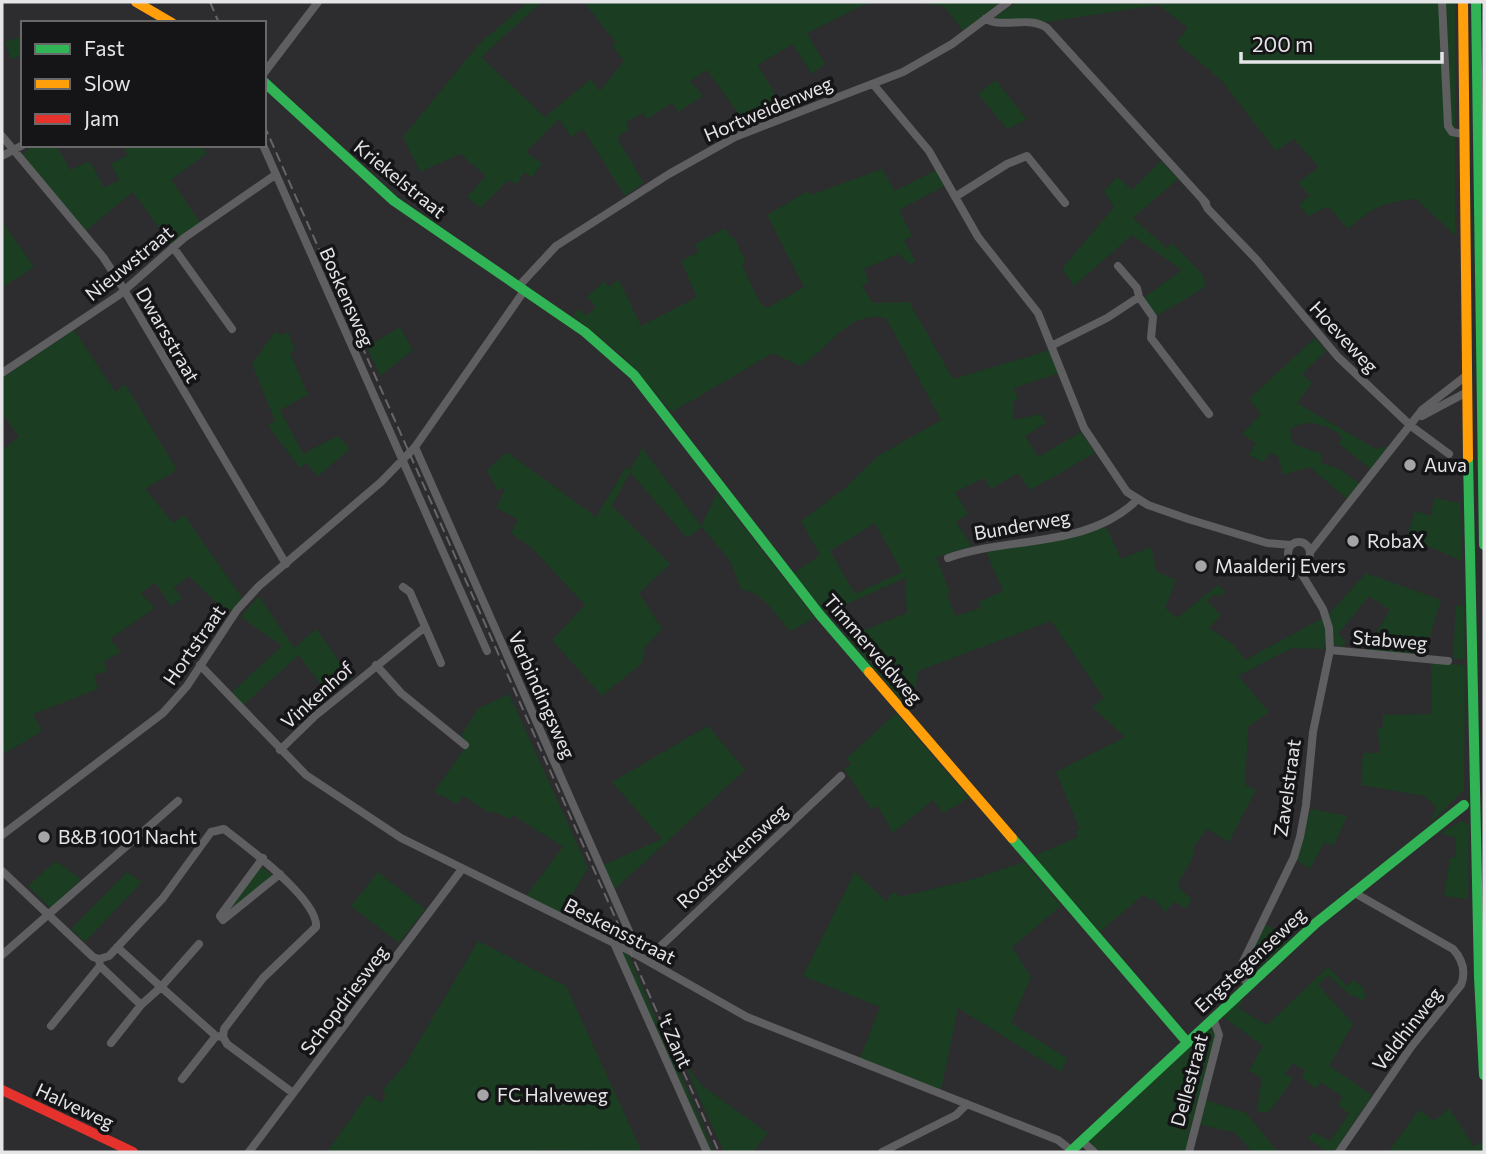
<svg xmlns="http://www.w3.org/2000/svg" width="1486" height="1154" viewBox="0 0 1486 1154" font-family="Commissioner,sans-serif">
  <rect width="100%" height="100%" fill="#2d2c2f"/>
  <path fill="#1b3e22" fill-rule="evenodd" d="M528 2H542L481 57 545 117 591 79 600 91 624 61 612 46 616 43 584 2H889L866 4 807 33 825 64 812 74 792 44 758 65 785 111 747 126 707 70 690 81 703 96 678 112 672 103 647 119 643 113 626 122 629 129 617 138 644 183 625 196 583 129 571 137 559 119 526 152 542 164 532 177 524 172 517 184 508 180 480 208 467 197 486 176 460 154 420 172 403 137 480 43Z
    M907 2H1001L963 31 944 6Z
    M1017 2H1455V235L1416 199C1383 202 1372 208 1348 229L1328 206 1308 216 1299 205 1310 195 1298 183 1319 167 1294 139 1276 151 1222 81 1176 42 1188 28 1159 5 1046 22 996 20 995 17Z
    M22 31 23 55 11 59 5 42 19 37V32Z
    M996 80 1027 120 1007 129 978 94Z
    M33 145H56L70 170 90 161 104 188 119 180 111 164 128 155 124 147 128 145H201L207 153 171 180 201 224 172 245 133 192 84 232 22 155Z
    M1161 161 1178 179 1133 218 1167 248 1172 243 1203 275 1206 286C1188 299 1173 306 1155 317L1144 301 1146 296 1182 270 1132 235 1074 286 1062 269 1114 207 1104 191 1117 177 1132 190Z
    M882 169 895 191 936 170 944 186 899 210 912 236 904 241 916 261 910 264 898 254 864 269 869 281 862 286 873 303 909 302 953 379 1050 350 1059 373 1014 388 1018 399 1014 401 1013 420 1041 414 1046 423 1025 436 1038 457 1081 432 1095 453 1030 490 1018 473 991 489 984 478 955 492 968 514 956 522 972 546 936 557 950 593 947 595 955 616 981 608 979 602 1003 591 986 552 1105 525 1121 559 1151 547 1157 572 1176 580 1165 608 1177 618 1218 585 1225 591 1221 596 1213 595 1207 601 1221 615 1209 628 1233 644 1245 660 1323 618 1326 632 1324 649 1292 648 1238 676 1269 712 1248 727 1245 785 1256 790 1229 842 1207 829 1194 846 1192 860 1178 882 1181 890 1192 899 1186 908 1174 902 1165 912 1153 898 1148 900 1144 894 1100 932 1034 856 1078 837 1076 831 1080 829 1056 772 1125 737 1092 707 1104 698 1051 621 918 671 912 713 847 637 907 613 905 578 826 613 794 573 820 555 801 521 844 489 878 456 941 420 886 318C849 309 829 349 800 366L773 353 672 412 621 354 573 316 578 309 587 316 596 307 587 297 604 281 608 287 619 280 641 326 697 297 681 261 699 252 695 244 725 228 731 238 734 237 746 262 742 265 760 303 767 308 804 287 767 215 808 191 811 195ZM875 523 902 572 855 594 830 551Z
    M2 221 34 267 2 288Z
    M400 327 413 350 380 376 367 347Z
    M74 330 115 392 125 384 177 470 145 489 173 523 184 515 242 598 228 614 189 576 174 588 182 598 171 606 155 582 141 593 155 608 110 639 121 652 103 662 107 671 94 675 98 689 33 714 42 731 2 755V450L19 437 2 413V378Z
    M275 332 281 335 288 332 295 350 290 353 308 395 280 410 303 454 338 436 350 449 318 476 306 463 300 468 268 426 275 421 252 364Z
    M1315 338 1326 351 1302 374 1312 383 1297 403 1376 449 1389 446 1371 469 1339 444 1342 437C1329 424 1306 418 1290 429L1293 444 1322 454 1321 463 1340 469 1360 484 1347 499 1310 467 1283 475 1278 456 1270 453 1263 462 1249 455 1256 443 1242 434 1261 414 1249 399Z
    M642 448 701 526 717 493 815 618 790 631C776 616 763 591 741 590L731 562 702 527 687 538 630 472 612 506 670 564 639 593 662 629 645 647 642 663 602 696 552 640 585 605 532 548 511 533 518 519 497 508 505 488 497 490 487 470 507 452 596 517 626 467 630 471Z
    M1434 498 1460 503 1462 561 1407 537 1415 511 1431 516Z
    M1366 573 1441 600 1424 656 1370 651V647H1363L1365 639 1373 638 1390 610 1369 596 1338 634 1345 640 1344 649 1333 644 1329 614Z
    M259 596 294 648 316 629 352 679 329 696 299 655 243 705 232 692 282 646 241 617Z
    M1456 605 1464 606 1465 660 1453 658Z
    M1431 662 1465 665 1464 790 1428 825 1437 808 1424 796 1361 785 1363 753H1380L1377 728H1383V715L1432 714Z
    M509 694 588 868 561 913 526 896 563 847 513 815 510 819 494 811 492 814 463 796 458 804 434 792 466 746 461 736 478 709Z
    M896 713 969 798 943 813 933 800 893 833 878 806 872 810 844 769 851 764 847 758Z
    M708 726 745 770 615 889 603 865 662 839 612 782Z
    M1311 809 1347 816 1334 845 1324 843 1310 869 1295 859Z
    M1461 821 1469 824 1468 899 1444 896 1450 858 1456 857V838L1441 833Z
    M56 861 81 879 51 908 28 886Z
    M1024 862 1061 906 1012 947 1031 977 1011 1023 1067 1058 1061 1072 958 1008 941 1090 860 1058 880 1007 803 976 855 872 887 902 890 895 896 892 899 897 970 880Z
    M260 865 273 876 228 914 227 911Z
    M127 872 142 882 85 942 71 929Z
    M378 872 425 909 399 943 351 906Z
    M1265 924 1290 940 1251 974H1246L1243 968Z
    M478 941 566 986 642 1152 541 1150 539 1152H327L368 1094 381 1103 386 1096 383 1090 405 1065Z
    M622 952 628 954 714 1152H710Z
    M1328 967 1347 986 1353 980 1363 987 1366 998 1361 1000 1354 995 1352 997 1328 975 1318 985 1353 1024 1329 1066 1372 1095 1334 1152H1328L1308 1139 1313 1132 1330 1141 1349 1114 1338 1104 1343 1097 1321 1082 1315 1088 1301 1077 1306 1071 1292 1063 1285 1074 1293 1079 1269 1112H1257L1262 1078 1249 1071 1263 1046 1222 1016 1239 999 1242 1002 1238 1008 1267 1025Z
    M1212 1026 1217 1035 1188 1137 1187 1152H1100L1088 1140Z
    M683 1061 701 1085 768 1133 753 1152H724Z
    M1206 1100 1246 1113 1278 1152H1252L1236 1133 1198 1124Z
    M1449 1108 1474 1147 1483 1141 1484 1152H1388L1419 1110 1434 1121Z"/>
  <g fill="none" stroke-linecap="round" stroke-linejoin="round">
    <path stroke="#5f5e60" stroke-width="8" d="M1442 2 1448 126 1452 132 1463 134
      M985 19C1005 29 1029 15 1047 28L1206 203
      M264 73 318 2
      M873 84 929 151 978 237 1038 313 1084 428 1127 492 1148 505 1188 519 1267 543 1291 545
      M2 136 103 257 120 283 286 564
      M263 145 487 651
      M2 156 23 145
      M955 197 1007 164 1027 156 1065 203
      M1203 200 1208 209 1256 259 1338 357 1411 426 1449 454
      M173 247 232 329
      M1118 266 1137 288 1139 297
      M518 287 556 246 669 174 735 137 903 72 952 44 1008 2
      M1053 345 1107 318 1139 297 1153 317 1151 338 1209 414
      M2 373 119 295 184 238 275 175
      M1422 416 1467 392
      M415 447 640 956
      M1288 553a11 11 0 1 1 22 0a11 11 0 1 1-22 0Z
      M1310 552 1422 410 1467 375
      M948 558C1008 536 1087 549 1137 500
      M403 587 410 592 441 663
      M1330 650 1448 661
      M200 665 306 775 401 838 630 951 747 1017 1058 1140 1072 1151
      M376 665 401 693 465 745
      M280 750 315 716 425 627
      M2 835 163 713 187 686 237 610 259 586 381 482 415 447 524 291
      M2 871 93 957 99 959 109 956 163 898 211 832 224 829C245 845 319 900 316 927L263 978 224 1029 223 1037 227 1044 293 1093
      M223 920 220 916 263 858
      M223 920 280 874
      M614 943 707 1152
      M199 944 161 987 216 1036 223 1037
      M2 955 178 801
      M99 959 100 966 141 1005 161 987 117 947
      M646 960 841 776
      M1248 985 1241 973V966L1294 857 1300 837 1306 805 1313 732 1330 650 1329 628 1323 609 1295 563
      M51 1026 100 966
      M111 1043 141 1005
      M182 1079 216 1036
      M1082 1141 1094 1152
      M249 1152 462 869
      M882 1152 956 1115 967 1104
      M1189 1152 1219 1035 1213 1018
      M1339 1152 1411 1047 1461 985C1466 972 1463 960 1453 949L1353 892"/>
    <path stroke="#30b455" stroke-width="10" d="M1476 2 1484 545
      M264 82 394 201 585 332 634 375 820 615 869 672
      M1468 458 1479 977 1484 1075
      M1012 838 1187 1042
      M1070 1152 1316 923 1464 805"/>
    <path stroke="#ff9f0a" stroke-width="10" d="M136 2 172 23
      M1463 2 1468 458
      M869 672 1012 838"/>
    <path stroke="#e5322d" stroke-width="10" d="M2 1090 133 1152"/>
    <path stroke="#666667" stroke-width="2" stroke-dasharray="10 5" stroke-linecap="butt" d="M210 2 219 23
      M264 125 719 1152"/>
  </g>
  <g fill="#a5a4a7" stroke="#151416" stroke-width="2.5">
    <circle cx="1410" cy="465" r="7"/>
    <circle cx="1353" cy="541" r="7"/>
    <circle cx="1201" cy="566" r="7"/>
    <circle cx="44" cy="837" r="7"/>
    <circle cx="483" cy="1095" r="7"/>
  </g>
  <g text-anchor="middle" stroke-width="7" stroke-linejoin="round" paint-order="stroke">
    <g font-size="19" fill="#e5e4e7" stroke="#151416">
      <text transform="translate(768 109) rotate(-23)" y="7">Hortweidenweg</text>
      <text transform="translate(400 179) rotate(39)" y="7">Kriekelstraat</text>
      <text transform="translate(129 263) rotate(-39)" y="7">Nieuwstraat</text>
      <text transform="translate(347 297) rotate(66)" y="7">Boskensweg</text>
      <text transform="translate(168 335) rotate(60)" y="7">Dwarsstraat</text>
      <text transform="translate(1344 337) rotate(47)" y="7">Hoeveweg</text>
      <text transform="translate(1022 525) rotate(-10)" y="7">Bunderweg</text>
      <text transform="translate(1390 640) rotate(5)" y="7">Stabweg</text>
      <text transform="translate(194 645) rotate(-55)" y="7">Hortstraat</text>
      <text transform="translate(873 649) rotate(49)" y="7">Timmerveldweg</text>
      <text transform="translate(317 695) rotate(-42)" y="7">Vinkenhof</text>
      <text transform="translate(542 695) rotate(66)" y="7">Verbindingsweg</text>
      <text transform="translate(1287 788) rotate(-82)" y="7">Zavelstraat</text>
      <text transform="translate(732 856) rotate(-43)" y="7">Roosterkensweg</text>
      <text transform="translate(620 931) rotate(27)" y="7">Beskensstraat</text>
      <text transform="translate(1250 960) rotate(-43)" y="7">Engstegenseweg</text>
      <text transform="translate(344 1000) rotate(-53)" y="7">Schopdriesweg</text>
      <text transform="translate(1407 1029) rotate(-52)" y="7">Veldhinweg</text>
      <text transform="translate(675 1041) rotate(66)" y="7">'t Zant</text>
      <text transform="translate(1189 1080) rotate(-75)" y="7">Dellestraat</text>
      <text transform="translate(75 1106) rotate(25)" y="7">Halveweg</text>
    </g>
    <g font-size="19" fill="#e5e4e7" stroke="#151416" text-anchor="start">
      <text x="1424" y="472">Auva</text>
      <text x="1367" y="548">RobaX</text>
      <text x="1215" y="573">Maalderij Evers</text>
      <text x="58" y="844">B&amp;B 1001 Nacht</text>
      <text x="497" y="1102">FC Halveweg</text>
    </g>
  </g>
  <rect width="1486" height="1154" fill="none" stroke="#e5e4e7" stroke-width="7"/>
  <rect x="21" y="21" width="245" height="126" fill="#151416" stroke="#68676a" stroke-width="2"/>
  <rect x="35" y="44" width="35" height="10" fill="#30b455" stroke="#68676a" stroke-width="2"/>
  <text x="84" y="56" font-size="21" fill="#e5e4e7">Fast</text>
  <rect x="35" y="79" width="35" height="10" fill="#ff9f0a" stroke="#68676a" stroke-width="2"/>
  <text x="84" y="91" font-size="21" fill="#e5e4e7">Slow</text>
  <rect x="35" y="114" width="35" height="10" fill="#e5322d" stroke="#68676a" stroke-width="2"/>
  <text x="84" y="126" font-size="21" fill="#e5e4e7">Jam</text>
  <path d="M1241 52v10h201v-10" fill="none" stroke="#e5e4e7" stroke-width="3.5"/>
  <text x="1252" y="52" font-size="21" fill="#e5e4e7" stroke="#151416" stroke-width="5" paint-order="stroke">200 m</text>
</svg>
